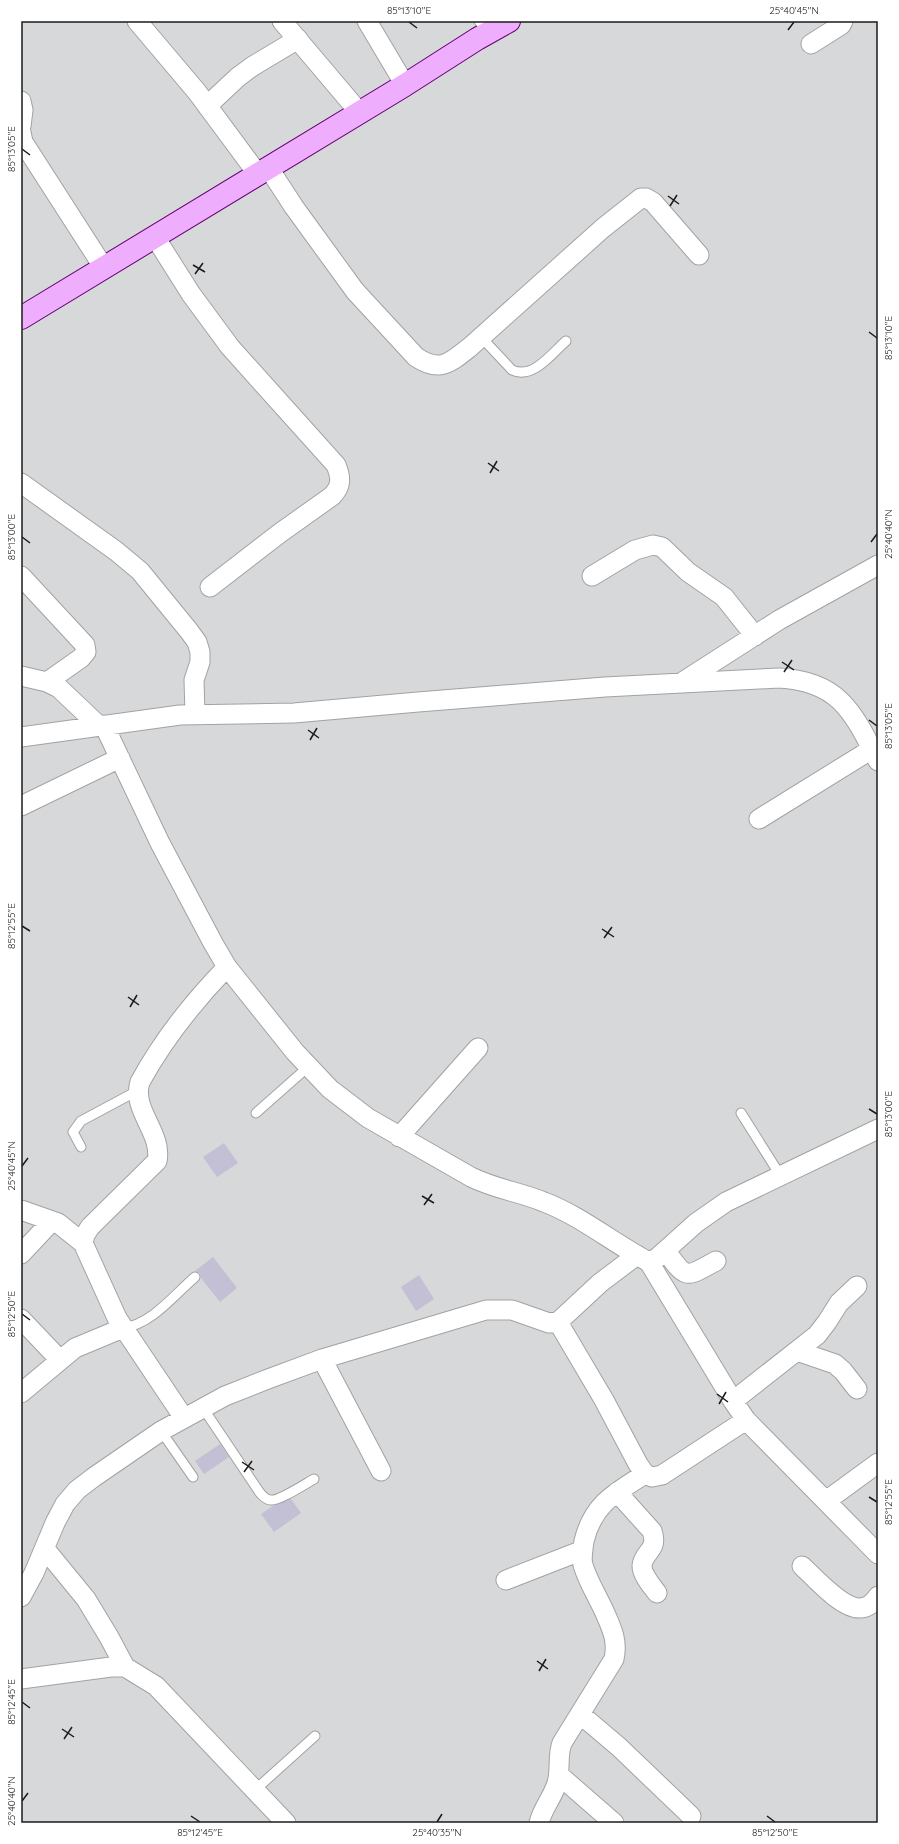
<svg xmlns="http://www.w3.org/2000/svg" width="899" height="1844" viewBox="0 0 899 1844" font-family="Quicksand,sans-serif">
  <rect width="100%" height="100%" fill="#e5dfed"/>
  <path fill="#d7d8d9" d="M21 21H878V1823H21Z"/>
  <path fill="#c3bfd4" d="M224 1143 238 1163 217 1177 203 1157Z
    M213 1257 237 1288 220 1302 201 1278 200 1273 195 1271Z
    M419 1275 434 1299 416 1311 401 1287Z
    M220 1444 229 1457 204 1474 195 1461Z
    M291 1499 301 1513 274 1532 261 1514 273 1506Z"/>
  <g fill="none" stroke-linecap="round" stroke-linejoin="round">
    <defs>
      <path id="service" d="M479 21 487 33
        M481 337 512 370C533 380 552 353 566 341
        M256 1113 308 1067
        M741 1113 780 1175
        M81 1147 73 1132 81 1121 137 1091
        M123 1328C152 1324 174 1295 195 1277
        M203 1408 260 1493C263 1496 266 1500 271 1500 279 1501 305 1484 314 1479
        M161 1431 193 1477
        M255 1790 315 1736"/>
      <path id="minor" d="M137 21 197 92 257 173
        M282 21 359 112
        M367 21 405 85
        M811 44 841 25 843 21
        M21 101 23 110 21 126
        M207 106 238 77 253 66 298 39
        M21 132 23 142 104 268
        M268 167 294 207 355 291 416 357C440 373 450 363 470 347L603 228 641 198H646L653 202 699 255
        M155 237 191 294 230 347 336 465C341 477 342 486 332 496L280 533 210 587
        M21 483 116 551 140 571 189 631 197 642 200 652V662L194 680 195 714
        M21 576 85 645 86 652 81 658 47 682
        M592 576 635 550 653 545 662 547 688 572 724 597 755 636
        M21 676 47 682 59 688 98 725
        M684 681 779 620 878 565
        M104 725 160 843 213 943 227 967 295 1052 330 1089 368 1118 471 1177C495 1189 520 1192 544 1202 581 1216 613 1243 649 1262L657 1258 696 1223 726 1202 878 1129
        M21 737 180 715 294 713 418 702 605 687 779 678C839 681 853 712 878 761
        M21 806 120 758
        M759 819 872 749
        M399 1137 478 1048
        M21 1210 58 1223 83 1243
        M666 1251C687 1281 686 1277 716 1261
        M21 1254 52 1221
        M649 1262 733 1401 746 1420 878 1554
        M21 1319 60 1360
        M558 1322 604 1400 638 1464 645 1474 652 1477 662 1475 746 1420
        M797 1351 835 1364 843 1371 857 1389
        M322 1359 381 1471
        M21 1393 75 1348 123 1328
        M733 1401 817 1335 827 1322 839 1303 857 1286
        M184 1418 117 1318 83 1243 85 1235 90 1227 157 1161C163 1133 131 1110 140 1082 163 1040 194 1001 227 967
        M617 1492 652 1531C659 1551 643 1551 642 1566 642 1575 652 1586 657 1593
        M826 1501 878 1463
        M45 1549 86 1599 109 1637 125 1667
        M802 1566C815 1578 842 1609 860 1608 868 1608 874 1602 878 1596
        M506 1580 583 1550
        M21 1597 34 1573 55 1523 65 1504 77 1490 94 1477 161 1431 225 1396 268 1379 322 1359 486 1310H512L549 1323 558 1322 600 1283 637 1255
        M21 1679 111 1667H125L156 1686 286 1823
        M580 1714 619 1747 691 1816
        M559 1775 614 1823
        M539 1823C542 1809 553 1797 557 1783 561 1769 557 1756 562 1743L614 1659C618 1641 612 1629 605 1613 598 1597 588 1582 583 1565 581 1558 583 1549 584 1541 593 1504 615 1493 645 1474"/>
      <path id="secondary" d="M21 318 405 85 477 39 509 21"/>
    </defs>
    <use href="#service" stroke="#a2a2a2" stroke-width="11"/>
    <use href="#minor" stroke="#a2a2a2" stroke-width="21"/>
    <use href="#secondary" stroke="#640073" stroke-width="24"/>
    <use href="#service" stroke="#fff" stroke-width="9"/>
    <use href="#minor" stroke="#fff" stroke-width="19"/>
    <use href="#secondary" stroke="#eeadfd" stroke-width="22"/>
  </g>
  <path fill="none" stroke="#1b1b1b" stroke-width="1.5" d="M409 22 417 28M788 30 794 22M22 149 30 155M668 196 679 204M670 206 677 195M193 265 205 272M195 274 203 263M869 332 877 338M488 463 499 471M490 473 497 461M22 537 30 543M871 542 877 534M782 662 794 670M784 672 792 660M869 720 877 726M308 730 319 738M310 740 317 728M22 926 30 931M602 929 614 937M604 938 612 927M128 997 139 1005M130 1007 137 995M869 1109 877 1114M22 1166 28 1158M422 1196 434 1203M424 1205 432 1194M22 1314 30 1320M717 1394 728 1402M719 1404 726 1392M242 1462 254 1470M244 1472 252 1461M869 1497 877 1502M537 1661 548 1669M539 1671 546 1659M22 1702 30 1708M62 1729 74 1737M64 1739 72 1727M22 1801 28 1793M191 1816 200 1822M767 1816 775 1822M437 1822 442 1814"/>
  <rect width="899" height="1844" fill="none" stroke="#ffffff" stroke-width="44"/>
  <rect x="22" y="22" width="855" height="1800" fill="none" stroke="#1b1b1b" stroke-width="1.5"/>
  <g font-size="10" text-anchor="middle" fill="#1b1b1b">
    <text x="409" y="14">85°13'10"E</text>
    <text x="794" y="14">25°40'45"N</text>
    <text transform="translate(11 149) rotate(-90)" y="4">85°13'05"E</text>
    <text transform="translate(888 338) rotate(-90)" y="4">85°13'10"E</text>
    <text transform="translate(888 534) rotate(-90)" y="4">25°40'40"N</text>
    <text transform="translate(11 537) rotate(-90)" y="4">85°13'00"E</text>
    <text transform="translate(888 726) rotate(-90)" y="4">85°13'05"E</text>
    <text transform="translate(11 926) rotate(-90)" y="4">85°12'55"E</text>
    <text transform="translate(888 1114) rotate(-90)" y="4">85°13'00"E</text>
    <text transform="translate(11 1166) rotate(-90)" y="4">25°40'45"N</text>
    <text transform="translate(11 1314) rotate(-90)" y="4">85°12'50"E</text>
    <text transform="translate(888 1502) rotate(-90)" y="4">85°12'55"E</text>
    <text transform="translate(11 1702) rotate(-90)" y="4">85°12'45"E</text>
    <text transform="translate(11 1801) rotate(-90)" y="4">25°40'40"N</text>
    <text x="200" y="1836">85°12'45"E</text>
    <text x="437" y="1836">25°40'35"N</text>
    <text x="775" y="1836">85°12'50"E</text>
  </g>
</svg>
